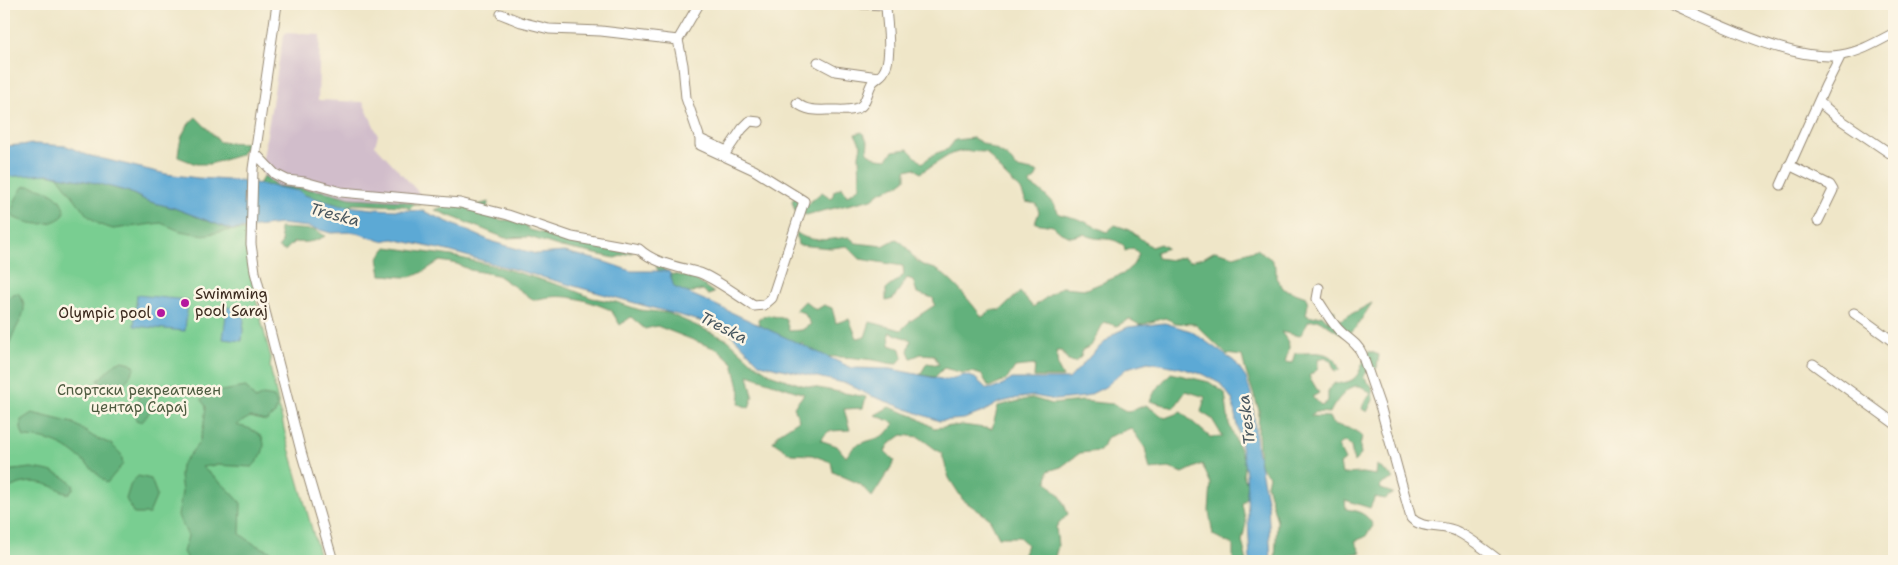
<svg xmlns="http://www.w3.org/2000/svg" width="1898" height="565" viewBox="0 0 1898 565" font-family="'Shantell Sans',sans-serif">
  <rect width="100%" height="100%" fill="#fcf5e5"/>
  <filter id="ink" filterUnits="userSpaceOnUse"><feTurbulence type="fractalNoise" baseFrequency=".02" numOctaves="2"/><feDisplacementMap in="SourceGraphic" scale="10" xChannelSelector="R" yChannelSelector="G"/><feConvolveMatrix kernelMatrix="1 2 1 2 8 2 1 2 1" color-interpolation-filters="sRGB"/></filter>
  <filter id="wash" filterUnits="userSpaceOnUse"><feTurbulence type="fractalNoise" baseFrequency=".0096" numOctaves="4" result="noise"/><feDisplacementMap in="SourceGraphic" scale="20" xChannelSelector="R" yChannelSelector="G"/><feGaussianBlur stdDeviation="1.12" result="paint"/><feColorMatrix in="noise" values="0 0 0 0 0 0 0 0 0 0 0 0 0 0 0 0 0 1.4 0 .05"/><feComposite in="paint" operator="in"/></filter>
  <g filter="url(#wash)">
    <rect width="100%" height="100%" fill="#efe6c8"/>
    <path fill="#d1bdcb" d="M285 33 320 35 318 100 363 102 378 135 375 145 422 196 416 202 367 200 350 198 323 191 277 186 264 176 261 170 282 43Z"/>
    <path fill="#79ce91" stroke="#5a7c58" d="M34 173 70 177 232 230H247C247 274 260 315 271 358L270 367 286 437 321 561H4V177Z"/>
    <path fill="#62b17b" stroke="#4e6e4c" d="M196 117 220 142 249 143 240 155 210 164H196L178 157C179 141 183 127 196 117Z
      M862 132 868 142 867 152 877 158 887 159 893 151 908 149 922 163 934 154 948 149 955 140 973 138 1007 156 1017 168 1038 172 1035 179 1029 184C1041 190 1054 202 1059 214L1079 219 1107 232 1115 225 1130 230 1151 247 1160 244 1167 248 1156 252 1157 258 1172 260 1183 257 1190 261 1203 258 1215 251 1234 256 1257 249 1271 259 1276 268V278L1284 289 1306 297 1308 304 1306 315 1311 317 1322 315 1329 323 1324 306 1335 311 1334 316 1340 320 1372 303 1355 329 1346 337 1319 320 1309 321 1300 336 1281 332C1292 346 1290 346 1285 362L1292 363 1295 353C1316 354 1330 347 1340 370L1335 371 1331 361 1325 357 1318 360V369L1309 376 1319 393 1312 397 1322 406 1328 401V391L1334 383C1362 384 1357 370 1369 351L1379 355 1377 368 1369 369 1363 377 1372 386 1373 400 1367 412 1362 409 1364 402 1371 394C1367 391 1363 386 1358 386 1348 385 1333 405 1330 413L1315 412 1310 416 1329 417 1332 423C1343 428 1353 427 1362 436L1360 446 1361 455 1354 462 1351 447 1345 441 1338 446 1345 460 1340 464 1342 474 1362 473 1376 475 1377 465 1394 478 1380 485 1381 489 1393 493 1385 499 1375 497 1370 508 1345 500 1346 509C1359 511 1368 514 1373 526L1365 537 1355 541 1361 553 1348 554 1332 561H1275L1277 521 1267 484 1269 476 1260 466 1258 432 1259 410 1246 372 1242 356 1226 354 1195 324 1176 323 1165 318 1140 325 1129 319 1117 326 1104 322 1091 346 1082 350 1081 357 1075 362 1068 361 1062 351H1056L1058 367 1063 377H1034L1035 365 1015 367 1007 379 989 387 982 375 972 372 963 373 944 368 935 377 920 375 927 363 939 365 934 355 921 354 911 358 908 351 911 340 889 332 890 345 901 349 903 357 897 364C888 364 881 361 873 360 852 357 831 356 809 357L803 343 784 346 760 334 758 319 768 315 786 319 789 331 802 330 811 324 804 313 796 310 805 301 816 310 824 305 832 308 836 323 849 319 857 338 865 337 870 322 901 330 909 322 935 305 933 298 917 293 913 280 907 278 893 299 886 301V289L904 275 903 266 860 259 847 246 831 248 798 245 796 232C810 244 831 239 849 237L856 243 883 246 896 239C908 244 910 257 921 264 926 268 934 267 939 271 955 283 970 301 982 317L992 310H1001L1020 292 1033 307 1061 287 1087 289 1123 274 1133 265 1139 254 1133 248 1125 251 1124 246C1110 234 1100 243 1084 234L1071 237 1061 233 1053 226 1035 223 1039 212 1036 204 1026 202 1021 190 1004 174 986 152 962 151 951 154 920 173 915 168 906 170V179L897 186 882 191 872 199 806 215 795 211 792 201 797 194 804 207 822 192 832 199 834 191 842 187 847 196 860 187 859 155 861 145 855 134Z
      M57 175 96 183 129 192 147 201 174 208 232 230 203 235 180 231 161 223 113 229 100 225 87 215Z
      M264 176 277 186 323 191 350 198 402 201 420 205H414L410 209 404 206 354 204 341 209 259 184Z
      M28 186C45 188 65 195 64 215 50 228 29 225 13 217 11 205 17 197 23 187Z
      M489 202 485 213 501 220H521L530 230 611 250 633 252 615 258 561 247 529 237 505 238 435 210 446 205 473 206Z
      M279 228 316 230 325 236C316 242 305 243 294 242L285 251 278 248 282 243Z
      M387 247 452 256 499 267 568 288 592 298 616 302 640 310 668 313 728 340 751 361 772 375 802 385 866 397 863 408 844 409 850 430 829 431 820 440 837 446 846 457C849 453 853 447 857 445 872 438 887 440 894 423L875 415 889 407 914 416 934 428 962 425 992 429 998 406 1032 398 1052 404 1082 401 1113 404 1128 412 1146 405 1165 418 1181 412 1210 437H1223L1212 419 1201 412 1205 397 1186 391 1174 408 1150 401 1156 389 1171 373 1209 382 1225 393 1229 424 1245 462 1243 475 1251 492 1242 504 1246 523 1242 541 1247 561H1233V545L1213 535 1209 511 1211 484 1202 464 1183 473 1169 468 1150 470 1145 448 1131 428 1108 437 1100 451 1080 453 1061 467 1048 471 1047 482 1061 497 1068 514 1056 527 1058 546 1054 560 1022 561 1027 544 1019 537H999L989 518 963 500 949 478 942 454 919 437 902 435 889 444 885 451 895 461 872 497 860 484 833 472 831 462 812 455 791 454 773 442 779 433 799 420 794 407 804 394 748 375 753 396 749 408 739 404 740 392 733 363 719 350 657 326 645 329 631 317 620 325 611 310C584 299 563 292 534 300L497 275 470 270 457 264 440 261C431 266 417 278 406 277 397 277 390 275 381 275L378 258Z
      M658 265 671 274 692 277 714 293 708 295 703 290 688 293 673 292 656 267Z
      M18 293C32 309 18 322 12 337 8 345 6 355 4 364V303C9 298 9 294 18 293Z
      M123 361 131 363 135 367 128 379 123 384 101 386 98 380 117 362Z
      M246 387 255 399 263 395 274 397 277 405 275 414 266 421 250 417 236 425C241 427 248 427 252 430 272 438 263 457 252 467L216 465 202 467 228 489 241 503 240 534 254 544 292 561H191L187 559 183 552 188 536 178 516 182 492 180 476 181 465 199 443 203 430 206 407 201 399 221 391Z
      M145 390 152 392C154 405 151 412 142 422L136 420C134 409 136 397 145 390Z
      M32 413 73 423 94 437 111 444 121 454 123 464 107 483C79 457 65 438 24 437L21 429V420Z
      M31 468C48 470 63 473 74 486L72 491 68 494C45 481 28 477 4 491V471Z
      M138 476 151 479 157 495 149 514H134L126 499 131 483Z"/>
    <path fill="#5ca9d5" stroke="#4c6a7a" d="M35 144 67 146 87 155 166 174 198 178 244 181 299 191 305 195 339 205 373 209 423 211 493 242 536 254 565 252 602 261 631 271H669L674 287 709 302 852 368 891 369 946 380 965 375 975 378 987 389 999 387 1012 379H1069L1094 352 1115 333 1128 327 1165 323 1191 331 1234 361 1246 378 1252 397 1257 449 1268 505 1271 561H1250L1246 473 1232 399 1221 384 1202 374 1177 367 1148 362 1127 368 1105 387 1085 397 1056 400 1034 396 1018 398 998 403 983 412 964 419 939 421 869 395 848 384 760 364 725 328 448 251 393 239 381 241 354 232 331 233 309 227 280 224 232 230 174 208 147 201 129 192 96 183 48 174 4 177V146Z
      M137 295 188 300 185 331 134 326Z
      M227 307 245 309 242 341 223 339Z"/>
  </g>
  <g filter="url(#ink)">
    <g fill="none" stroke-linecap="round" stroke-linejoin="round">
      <defs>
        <path id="street" d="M277 4 253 169 251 244 255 272 302 455 333 561
          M699 4 678 40 683 65 686 98 700 139 727 151 742 129 750 121 759 122
          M862 4 886 5
          M1672 4C1715 23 1795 63 1841 55 1860 52 1877 42 1894 33
          M501 14 521 22 549 29 601 31 678 40
          M818 62 835 71 878 77
          M1819 102 1838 118 1894 156
          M797 103C807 112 820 110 833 110 841 110 858 112 863 104 867 98 868 90 872 83 875 79 880 77 883 73 894 58 886 21 886 4
          M255 153 275 174 287 180 305 182 341 192 460 203 508 215 572 237 639 249C655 264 680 267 700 273 716 279 740 297 754 306L764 305 772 298 804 201 754 170 700 145V139
          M1789 165 1830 185 1833 190 1818 221
          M1781 185 1825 87 1841 55
          M1319 288 1317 299C1324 309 1330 320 1338 329 1346 338 1357 342 1362 354L1381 409 1411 518C1424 531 1443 523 1458 532 1473 540 1487 551 1500 561
          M1854 313 1894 342
          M1813 364 1894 423"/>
      </defs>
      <use href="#street" stroke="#958873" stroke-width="11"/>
      <use href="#street" stroke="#fff" stroke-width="9"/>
    </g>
  </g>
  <g fill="#b5179e" stroke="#fcf5e5" stroke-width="2">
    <circle cx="185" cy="303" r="5"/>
    <circle cx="161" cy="313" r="5"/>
  </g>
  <g text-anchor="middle" stroke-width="5" stroke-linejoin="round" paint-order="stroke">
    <g font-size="15" fill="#3b2a1e" stroke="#fcf5e5" text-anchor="start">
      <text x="195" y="299">Swimming<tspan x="195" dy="17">pool Saraj</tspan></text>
      <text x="151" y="318" text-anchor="end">Olympic pool</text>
    </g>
    <g font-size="15" fill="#4e5b40" stroke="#fcf5e5">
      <text x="139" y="395">Спортски рекреативен<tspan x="139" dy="17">центар Сарај</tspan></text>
    </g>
    <g font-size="16" font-style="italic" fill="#47565e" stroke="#fcf5e5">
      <text transform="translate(335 214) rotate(15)" y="6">Treska</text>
      <text transform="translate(724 327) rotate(27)" y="6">Treska</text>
      <text transform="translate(1246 420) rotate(-97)" y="6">Treska</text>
    </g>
  </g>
  <rect width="1898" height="565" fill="none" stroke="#fcf5e5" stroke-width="20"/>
</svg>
